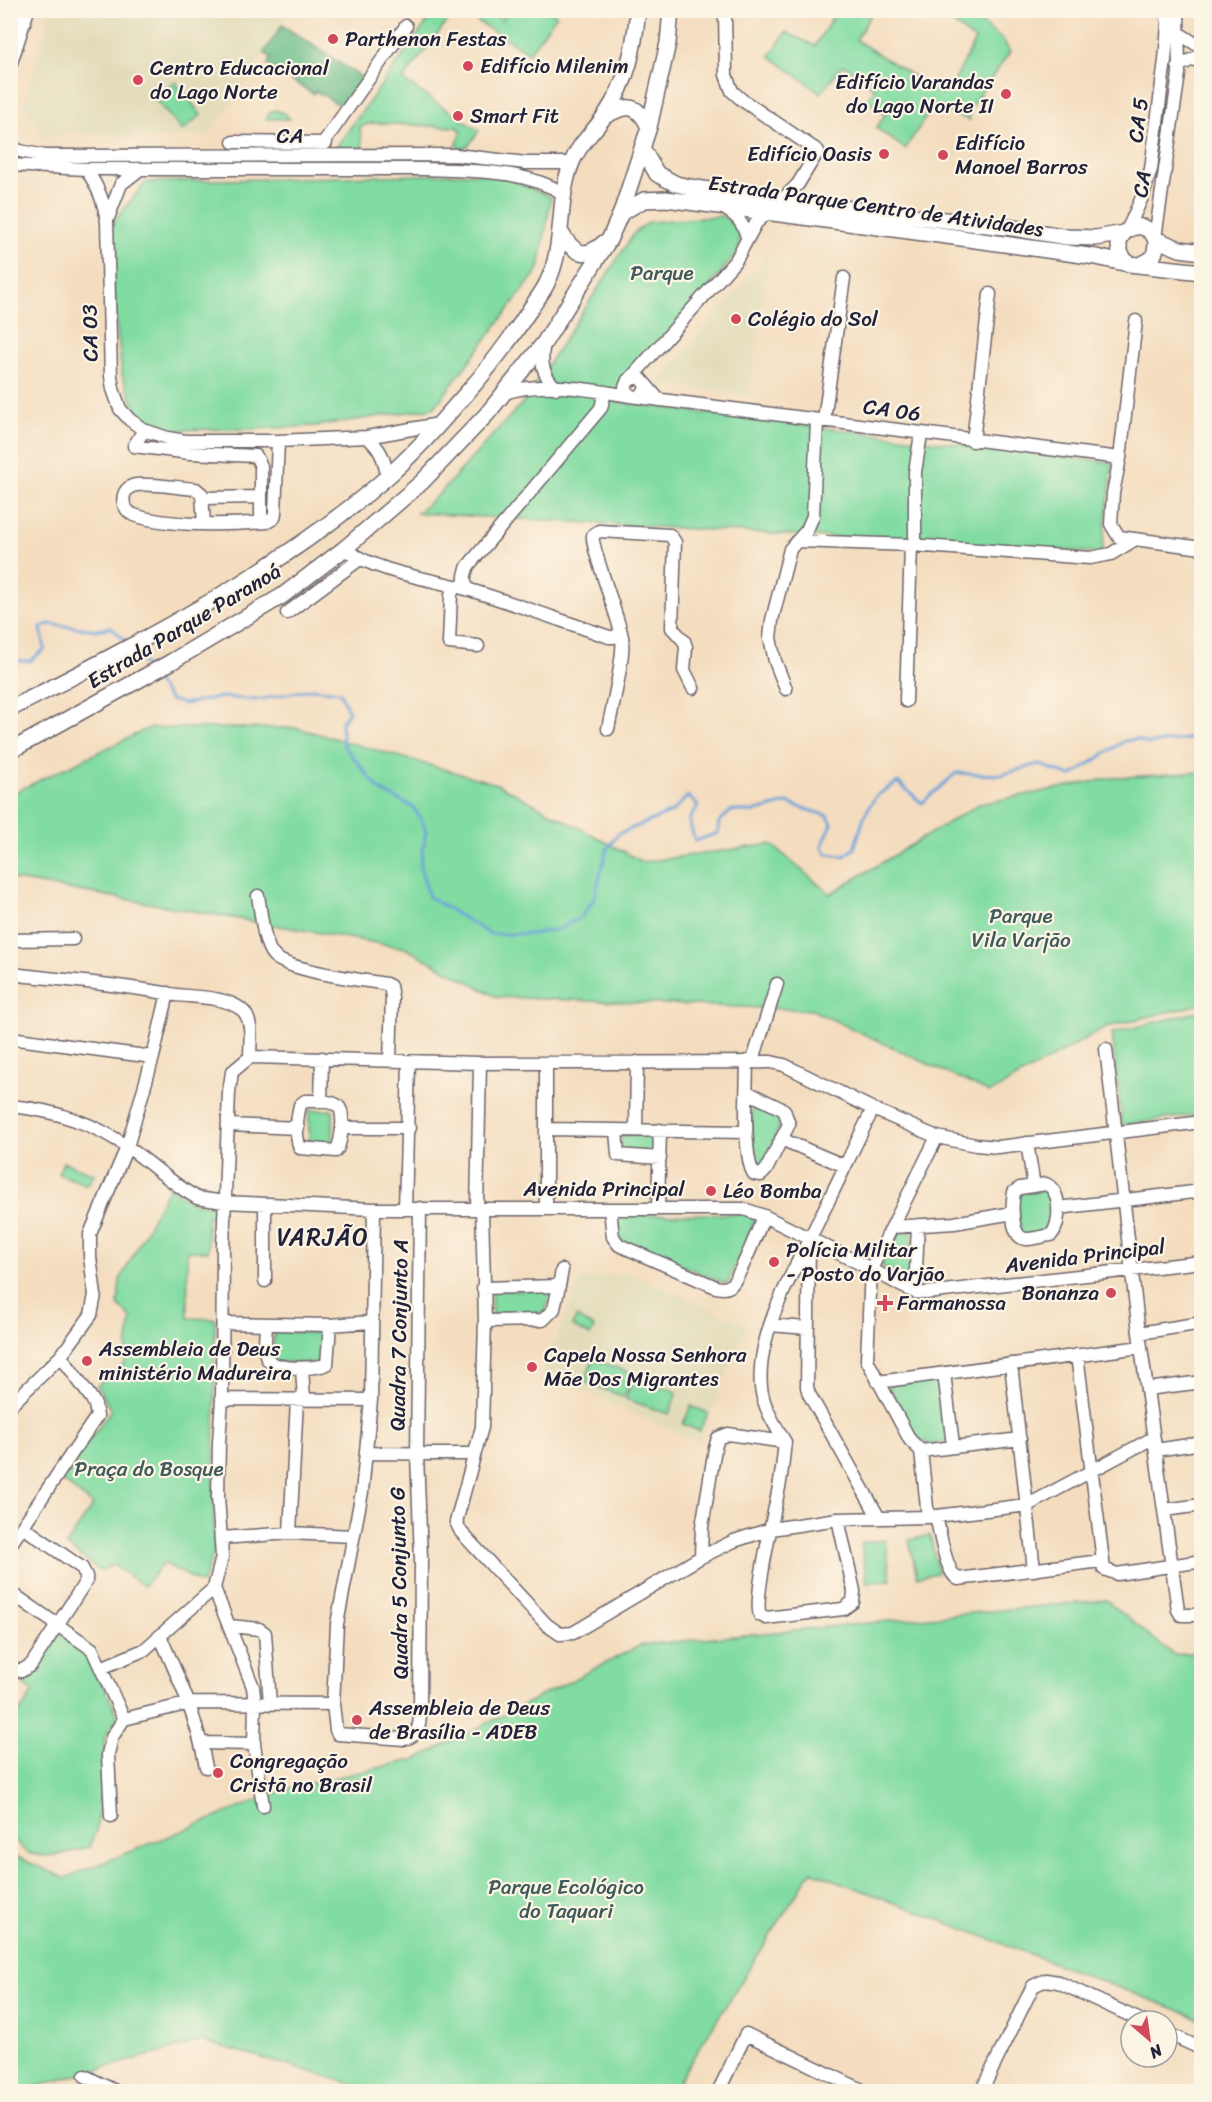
<svg xmlns="http://www.w3.org/2000/svg" width="1212" height="2102" viewBox="0 0 1212 2102" font-family="Sriracha,sans-serif">
  <rect width="100%" height="100%" fill="#fcf5e5"/>
  <filter id="ink" filterUnits="userSpaceOnUse"><feTurbulence type="fractalNoise" baseFrequency=".0167" numOctaves="2"/><feDisplacementMap in="SourceGraphic" scale="12" xChannelSelector="R" yChannelSelector="G"/><feConvolveMatrix kernelMatrix="1 2 1 2 8 2 1 2 1" color-interpolation-filters="sRGB"/></filter>
  <filter id="wash" filterUnits="userSpaceOnUse"><feTurbulence type="fractalNoise" baseFrequency=".008" numOctaves="4" result="noise"/><feDisplacementMap in="SourceGraphic" scale="24" xChannelSelector="R" yChannelSelector="G"/><feGaussianBlur stdDeviation="1.35" result="paint"/><feColorMatrix in="noise" values="0 0 0 0 0 0 0 0 0 0 0 0 0 0 0 0 0 1.4 0 .05"/><feComposite in="paint" operator="in"/></filter>
  <g filter="url(#wash)">
    <rect width="100%" height="100%" fill="#f4ddbf"/>
    <path fill="#e2dcba" d="M51 11H291L210 136 117 138 116 135 67 132 59 136 44 138 23 107Z
      M769 254 749 395 656 384Z
      M629 1273 747 1325 699 1442 541 1373 581 1279Z"/>
    <path fill="#81dca2" stroke="#527f6e" stroke-width="1.5" d="M837 10 873 11 856 40 941 94 950 83 954 82 975 40 939 13 941 11H966L1003 40 1010 52 968 111 970 120 933 106 905 149 876 128 885 115 866 100 875 89 843 65 821 93 770 56 786 32 815 46Z
      M435 11H455L403 80 479 131 469 145 463 149 456 146 462 130 455 127 372 123 360 127 363 149 338 151 337 146Z
      M460 11H488L502 20 508 11H549L557 15 529 53Z
      M175 82 201 115 182 131 154 98Z
      M276 110 285 114 290 119H266L270 112Z
      M495 173 551 197 539 269 434 408 315 426 256 429 144 430 122 375 107 230 146 182Z
      M722 216C739 228 740 231 739 250L615 402 1113 463 1102 553 417 513 440 493 524 401 635 232 649 222Z
      M149 728H297L497 784 643 862 771 844 830 894 979 804 1111 778 1201 772V1004L1106 1027 990 1093 812 1010 497 997 405 948 11 879V794Z
      M1201 1011V1114L1122 1125 1112 1033Z
      M755 1100 783 1119 761 1168 751 1164V1116Z
      M309 1110H333V1147H309Z
      M621 1136H656L655 1154H620Z
      M63 1162 94 1174 88 1185 58 1174Z
      M169 1187 192 1202 217 1206 216 1216 207 1217 208 1251H187L188 1318 215 1319 214 1552 202 1584 164 1563 144 1586 113 1565 100 1571 66 1545 93 1505 61 1480 111 1410 97 1386 125 1363 131 1318 118 1305 120 1280Z
      M1050 1189 1056 1231 1021 1236 1016 1194Z
      M739 1214 748 1215 755 1220 727 1284 621 1241 618 1232V1215Z
      M895 1232H912L911 1280 882 1267V1262Z
      M552 1290 545 1313 492 1314 491 1291Z
      M576 1317 594 1327 590 1336 572 1326Z
      M274 1332 326 1333 325 1363 273 1362Z
      M593 1359 633 1374 624 1397 585 1382Z
      M634 1376 677 1392 669 1414 626 1399Z
      M941 1380 948 1441 930 1445 916 1437 888 1385Z
      M691 1406 708 1413 699 1431 683 1424Z
      M930 1535 938 1573 917 1577 909 1540Z
      M885 1540 891 1580 867 1583 861 1543Z
      M1106 1600 1174 1655 1201 1652V2019L811 1871 672 2091H377L202 2041 19 2091H11L10 1854 65 1878 286 1789 417 1759 641 1645Z
      M63 1634 88 1652 118 1716 105 1736 97 1828 89 1847C70 1852 46 1861 27 1852 21 1849 15 1840 11 1835V1726L33 1692 23 1685 58 1636Z"/>
    <path fill="#68bc88" stroke="#456f62" stroke-width="1.5" d="M282 25 364 79 344 108 316 91 313 94 267 65 271 58 264 53Z"/>
    <g fill="none" stroke-linecap="round" stroke-linejoin="round">
      <path stroke="#6ca2d9" stroke-width="3" d="M134 651 148 670
        M10 661H30L45 649 41 628 48 624 97 630 111 627 128 643
        M153 677 170 700 184 704 221 697 257 700 312 689 340 692 349 712 341 723 343 745 380 790 413 807 421 819 426 831 420 867 429 897 490 934H531L559 929 581 917 594 899 607 849 618 834 672 812 688 796 698 806 689 821 695 841 718 833 719 822 732 810 753 812 787 803 828 816 832 824 822 846 827 854 844 856 854 849 865 814 876 796 898 782 922 803 956 773 1001 775 1038 764 1071 776 1124 741 1137 739 1148 744 1202 737"/>
    </g>
  </g>
  <g filter="url(#ink)">
    <g fill="none" stroke-linecap="round" stroke-linejoin="round">
      <defs>
        <path id="minor" d="M725 10 726 75 732 91 742 100 818 151 798 184 781 201
          M10 26 16 10
          M1180 34 1202 48
          M10 66 28 10
          M1178 66 1202 55
          M233 142 326 143
          M324 142 406 26
          M10 146 20 151 45 156 456 155 526 163H572
          M10 165 86 169H426C472 171 524 169 564 194
          M86 169C98 187 104 201 107 222L111 376 113 389 120 409 130 420 144 430 168 438 185 441H278L367 437 439 424
          M722 207C736 215 743 222 747 237
          M108 218 121 184 139 170
          M1127 231 1143 195 1151 169 1165 60 1168 25 1166 10
          M1155 238 1179 74 1178 10
          M1136 321 1120 458 1113 493 1111 524 1119 537 1202 548
          M544 343C540 362 542 374 556 388
          M631 378 736 260 756 223 767 213
          M646 386 644 393 638 397 630 396 625 387 628 380 639 377 659 400
          M504 393C541 380 592 390 630 396
          M638 397 1120 458
          M824 420 844 278
          M144 430 134 446 190 453 256 456 261 466V522
          M367 437C380 448 385 459 387 477
          M973 441 990 294
          M203 498 261 497
          M204 524 202 494 196 489C179 488 152 483 136 485 119 488 120 509 134 515 168 527 231 525 267 522L274 518 275 513 278 441
          M797 541 911 545 1090 558 1111 554 1134 540
          M915 545V472L921 434
          M344 549C381 574 428 578 470 590 516 604 562 621 609 637H614L621 633
          M454 586 451 595 449 643 478 646
          M469 590C463 581 464 576 468 566L601 408 605 392
          M287 613 360 559
          M786 689 775 661 770 638 772 620 790 549 807 530 813 516 817 420
          M906 701 911 545
          M608 729C612 708 625 656 622 637 619 618 590 545 593 535L599 531 670 535 675 542 672 628 684 641 686 647 684 670 693 688
          M258 896C261 911 263 944 273 955 286 971 363 980 386 984L390 986 392 997 390 1061
          M10 940 73 939
          M10 974C63 980 118 984 170 994 192 998 222 995 241 1009 254 1019 250 1042 250 1057
          M10 1038 153 1057
          M1106 1049 1139 1333 1178 1610 1181 1615H1202
          M753 1060 777 984
          M546 1063V1208
          M747 1092 784 1110 789 1124 766 1170 761 1175 754 1174C742 1158 747 1083 747 1061
          M305 1101C314 1101 331 1100 338 1106 346 1112 341 1144 336 1151L300 1148C295 1136 297 1118 300 1105Z
          M321 1102 322 1058
          M10 1106C54 1110 93 1122 129 1148 149 1162 168 1180 189 1193L197 1198 224 1202 374 1209H744L764 1216 871 1269 900 1285 915 1292 926 1293 1202 1262
          M229 1125 298 1128
          M342 1128H409
          M547 1129 746 1132
          M616 1130 618 1155 660 1158
          M636 1130 637 1062
          M781 1139 845 1166
          M1027 1143 1034 1186
          M1046 1184C1062 1191 1061 1225 1051 1235 1043 1236 1034 1239 1026 1239 1010 1238 1012 1203 1014 1192L1020 1188Z
          M265 1205V1281
          M405 1208 409 1062
          M1058 1208 1202 1191
          M374 1209 371 1400 362 1492 337 1624 333 1704 336 1730 338 1734 404 1739C420 1736 420 1723 420 1710L421 1558 417 1454 420 1208
          M477 1209 480 1063
          M482 1209 485 1321 482 1427 456 1522 461 1532 547 1625 560 1634 573 1633 701 1557 734 1541 771 1529 838 1519 928 1517 1028 1505 1153 1438
          M610 1209 613 1237 619 1245 716 1287C721 1288 725 1289 730 1286 740 1278 758 1230 764 1216
          M658 1209 660 1130
          M893 1227 954 1223 1013 1213
          M809 1245 807 1387 809 1394 879 1518
          M483 1288 559 1286 562 1270
          M915 1292 918 1225
          M485 1321 543 1320 554 1309 559 1286
          M223 1323 330 1325 371 1322
          M266 1324C266 1334 263 1349 267 1358 273 1371 316 1369 327 1364L330 1325
          M770 1325 807 1328
          M1139 1333 1202 1323
          M1077 1355 1104 1569 1117 1574 1202 1561
          M1011 1364 1034 1570
          M302 1368 304 1399
          M944 1373 953 1445
          M878 1382 1141 1347
          M1147 1389 1202 1382
          M222 1399 371 1400
          M10 1406 61 1356 91 1315 95 1295 90 1257V1234L127 1147 153 1057 168 993
          M785 1442C775 1425 763 1407 761 1387 756 1334 793 1272 817 1224 836 1186 854 1147 873 1109
          M785 1442C783 1458 782 1476 778 1492 774 1515 753 1599 760 1615L766 1618 843 1609 853 1602 854 1591 838 1519
          M1156 1450 1202 1443
          M921 1451 910 1440 867 1360 871 1269 937 1137
          M921 1451 1020 1439
          M921 1451 928 1517
          M366 1453 474 1454
          M1164 1510 1202 1505
          M936 1516C940 1531 945 1572 958 1579L1101 1561
          M290 1533 297 1400
          M222 1538 290 1533 353 1536
          M10 1545 97 1416 95 1405 92 1399 61 1356
          M701 1557 702 1527 715 1448 718 1438 728 1434 785 1442
          M214 1588 222 1557 218 1496 219 1442 222 1399 223 1247 229 1092 232 1072 250 1057 480 1063 771 1062 784 1065 873 1109 937 1137 976 1145 998 1147 1202 1122
          M214 1588 253 1687 255 1704 254 1744 263 1806
          M10 1592 92 1649 124 1719
          M230 1626 259 1629 265 1633 270 1704
          M160 1636C180 1681 197 1718 206 1767
          M10 1668 21 1671 31 1665 86 1581V1576L82 1568 23 1527
          M101 1668 144 1650 214 1588
          M124 1719 190 1703 333 1704
          M202 1743 254 1744
          M111 1816 108 1754 112 1737 124 1719
          M1167 2033 1202 2049
          M85 2076 117 2092
          M718 2092 746 2034 866 2092
          M981 2092 1033 1986 1046 1980 1058 1982 1142 2021"/>
        <path id="major" d="M605 116C627 104 637 103 649 127
          M642 148 657 174 676 184 690 187 774 200 1013 228 1067 237 1096 238 1124 233
          M621 213 644 200 666 199 954 237 1096 257 1129 264
          M561 233C574 254 585 260 605 242
          M1155 239 1180 249 1202 252
          M1140 265 1152 259C1156 251 1158 244 1154 236 1139 212 1101 239 1129 264L1202 272
          M10 709C141 642 275 574 386 478 415 453 440 423 465 395 490 367 511 339 531 308 536 300 543 292 547 283 566 245 556 201 572 162 580 142 595 131 606 114 628 81 634 49 638 10
          M10 751 171 662 282 596 344 549 422 482 487 414 544 343 609 240 621 213 649 127 668 43 671 10"/>
      </defs>
      <use href="#minor" stroke="#6c6369" stroke-width="15"/>
      <use href="#major" stroke="#6c6369" stroke-width="18"/>
      <use href="#minor" stroke="#fff" stroke-width="12"/>
      <use href="#major" stroke="#fff" stroke-width="15"/>
    </g>
  </g>
  <g fill="#d1495b" stroke="#fcf5e5" stroke-width="2">
    <circle cx="333" cy="39" r="6"/>
    <circle cx="468" cy="66" r="6"/>
    <circle cx="138" cy="80" r="6"/>
    <circle cx="1006" cy="94" r="6"/>
    <circle cx="458" cy="116" r="6"/>
    <circle cx="884" cy="154" r="6"/>
    <circle cx="943" cy="155" r="6"/>
    <circle cx="736" cy="319" r="6"/>
    <circle cx="711" cy="1191" r="6"/>
    <circle cx="774" cy="1262" r="6"/>
    <circle cx="1111" cy="1293" r="6"/>
    <path d="M882 1294h6v6h6v6h-6v6h-6v-6h-6v-6h6z"/>
    <circle cx="87" cy="1361" r="6"/>
    <circle cx="532" cy="1367" r="6"/>
    <circle cx="357" cy="1720" r="6"/>
    <circle cx="218" cy="1773" r="6"/>
  </g>
  <g text-anchor="middle" stroke-width="4.5" stroke-linejoin="round" paint-order="stroke">
    <g font-size="21" fill="#22223b" stroke="#fcf5e5" text-anchor="start">
      <text x="345" y="46">Parthenon Festas</text>
      <text x="480" y="73">Edifício Milenim</text>
      <text x="150" y="75">Centro Educacional<tspan x="150" dy="24">do Lago Norte</tspan></text>
      <text x="994" y="89" text-anchor="end">Edifício Varandas<tspan x="994" dy="24">do Lago Norte II</tspan></text>
      <text x="470" y="123">Smart Fit</text>
      <text x="955" y="150">Edifício<tspan x="955" dy="24">Manoel Barros</tspan></text>
      <text x="872" y="161" text-anchor="end">Edifício Oasis</text>
      <text x="748" y="326">Colégio do Sol</text>
      <text x="723" y="1198">Léo Bomba</text>
      <text x="786" y="1257">Polícia Militar<tspan x="786" dy="24">- Posto do Varjão</tspan></text>
      <text x="1099" y="1300" text-anchor="end">Bonanza</text>
      <text x="897" y="1310">Farmanossa</text>
      <text x="99" y="1356">Assembleia de Deus<tspan x="99" dy="24">ministério Madureira</tspan></text>
      <text x="544" y="1362">Capela Nossa Senhora<tspan x="544" dy="24">Mãe Dos Migrantes</tspan></text>
      <text x="369" y="1715">Assembleia de Deus<tspan x="369" dy="24">de Brasília - ADEB</tspan></text>
      <text x="230" y="1768">Congregação<tspan x="230" dy="24">Cristã no Brasil</tspan></text>
    </g>
    <g font-size="21" fill="#22223b" stroke="#fcf5e5">
      <text transform="translate(1138 120) rotate(-83)" y="7">CA 5</text>
      <text x="290" y="143">CA</text>
      <text transform="translate(1142 184) rotate(-81)" y="7">CA</text>
      <text transform="translate(876 206) rotate(8)" y="7">Estrada Parque Centro de Atividades</text>
      <text transform="translate(90 333) rotate(-91)" y="7">CA 03</text>
      <text transform="translate(892 410) rotate(8)" y="7">CA 06</text>
      <text transform="translate(184 626) rotate(-31)" y="7">Estrada Parque Paranoá</text>
      <text x="604" y="1196">Avenida Principal</text>
      <text transform="translate(1085 1256) rotate(-7)" y="7">Avenida Principal</text>
      <text transform="translate(399 1335) rotate(-89)" y="7">Quadra 7 Conjunto A</text>
      <text transform="translate(399 1583) rotate(-91)" y="7">Quadra 5 Conjunto G</text>
    </g>
    <g font-size="21" fill="#3e5a5a" stroke="#fcf5e5">
      <text x="662" y="280">Parque</text>
      <text x="1021" y="923">Parque<tspan x="1021" dy="24">Vila Varjão</tspan></text>
      <text x="149" y="1476">Praça do Bosque</text>
      <text x="566" y="1894">Parque Ecológico<tspan x="566" dy="24">do Taquari</tspan></text>
    </g>
    <g font-size="24" letter-spacing="1.5" fill="#22223b" stroke="#fcf5e5">
      <text x="323" y="1245">VARJÃO</text>
    </g>
  </g>
  <rect width="1212" height="2102" fill="none" stroke="#fcf5e5" stroke-width="36"/>
  <g transform="translate(1149 2039) rotate(151)"><circle r="28" fill="#fcf5e5" stroke="#a5a1a1" stroke-width="1.5"/>
  <path d="M0-4.5L10 22L0 15L-10 22Z" fill="#d1495b"/>
  <text y="-9" font-size="16" font-weight="bold" text-anchor="middle" fill="#22223b">N</text>
  </g>
</svg>
